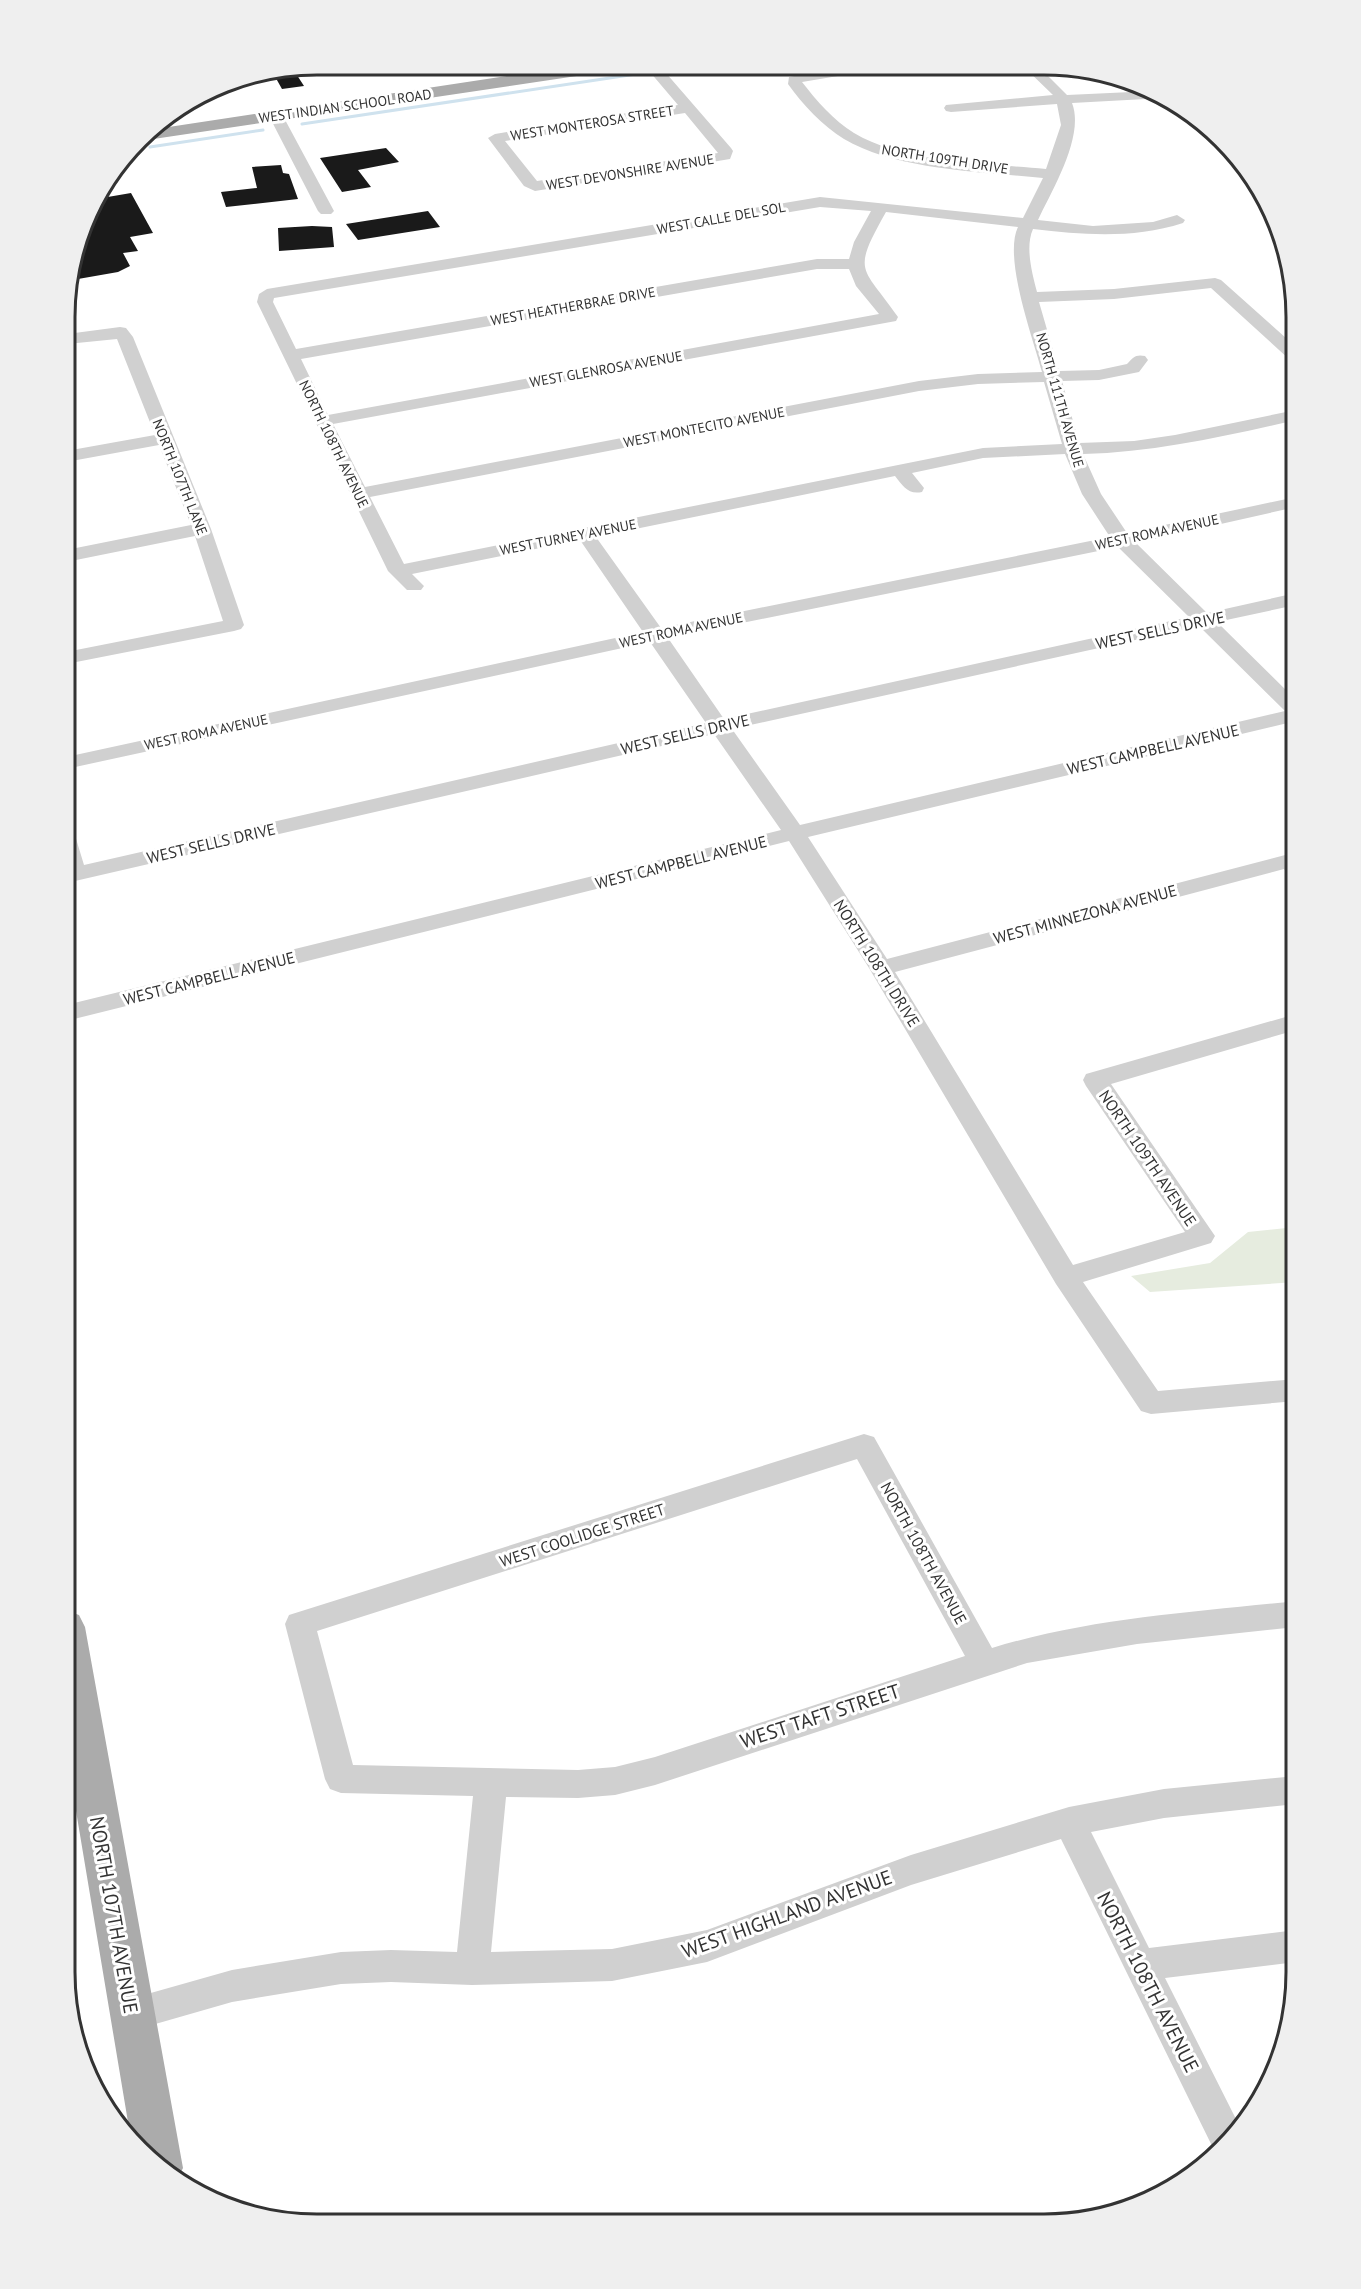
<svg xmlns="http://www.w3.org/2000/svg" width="1361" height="2289" viewBox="0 0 1361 2289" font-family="'PT Sans',sans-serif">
  <rect width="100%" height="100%" fill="#fff"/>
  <path fill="#e6ecdf" d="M1296 1227V1282L1150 1292 1131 1276 1210 1263 1248 1232Z"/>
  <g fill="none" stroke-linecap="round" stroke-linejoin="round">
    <path stroke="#cfe2ee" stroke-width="3" d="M670 69 694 66
      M302 124 643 73
      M150 147 263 130"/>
  </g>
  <path fill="#1a1a1a" d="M293 69 304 86 282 89 273 73Z
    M386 148 399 162 358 170 371 187 342 192 320 158Z
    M281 165 283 173 289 174 298 199 226 207 221 192 257 188 252 167Z
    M131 193 153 233 130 237 138 251 123 253 130 266 118 272 78 279 77 276 69 278 91 205 96 199Z
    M428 211 440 227 358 240 346 224Z
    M312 226 332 227 334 247 279 251 278 228Z"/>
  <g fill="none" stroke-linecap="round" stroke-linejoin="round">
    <path fill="#d0d0d0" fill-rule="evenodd" d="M644 65H659L731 148 733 151 730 159 535 191 524 186 488 138 495 134 678 105ZM685 113 718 153 537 181 505 141Z
      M847 66H881L874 70 802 82C816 100 834 121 854 133 906 164 987 163 1046 169L1061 125 1057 104 951 112 946 111 944 108 946 105 1053 95 1024 67H1039L1067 95 1153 91 1164 98 1072 103C1085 136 1052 190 1038 220L1093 226 1153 222 1177 215 1185 220 1183 223C1133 239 1084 235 1033 229 1025 247 1032 273 1037 292L1114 289 1215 278 1221 280 1296 347V361L1290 360 1211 288 1114 299 1039 302 1059 371 1099 370 1127 364C1133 357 1136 354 1145 356L1148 360 1139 372 1099 380 1062 381 1079 443 1134 441 1175 435 1296 410V420C1226 436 1156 452 1083 454L1101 494 1127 533 1296 497V507L1136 543 1207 613 1296 593V605L1217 622 1296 700V721L808 837 887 959 1289 854 1296 856V876L1288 874 1284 869 895 972 1073 1265 1185 1232 1086 1086 1083 1080 1086 1074 1296 1014V1030L1111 1084 1215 1236 1211 1243 1083 1282 1158 1391 1296 1379V1401L1151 1414 1141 1411 1056 1284 869 968 789 841 66 1021V1005L781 830 714 734 75 881 66 877V830L74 832 84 865 706 723 650 642 66 769V757L643 632 580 540 412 574 424 586 421 590H407L388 571 257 302 259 294 267 289 820 197 1023 218 1043 178C983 172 896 170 844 139 823 126 802 104 788 84L789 77ZM820 207 871 211 854 242 849 259H817L296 349 273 302 274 298ZM886 212 1018 227C1003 258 1033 338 1042 372L978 374 919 381 365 487 333 424 896 321 898 317C862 265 851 274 886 212ZM817 269H849L856 286 879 314 328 415 301 359ZM1044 382 1062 444 983 448 404 564 370 497 919 391 978 384ZM1065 454 1082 494 1110 537 661 628 596 537 895 476C903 486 908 495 922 492L924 488 912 473 983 458ZM1118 547 1189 617 724 719 668 638ZM1199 626 1285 711 800 825 732 729Z
      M276 112 283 116 334 211 331 214H321L318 211 269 116Z
      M120 327 126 328 133 337 211 529 244 625 241 629 234 631 66 664V652L223 621 195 536 66 562V550L191 525 159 445 66 462V451L155 435 117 339 67 344V334Z
      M864 1434 874 1437 992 1648C1090 1618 1195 1612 1296 1601V1627L1137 1644 1027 1663 655 1785 615 1795 578 1798 506 1797 491 1952 612 1949 707 1930 911 1855 1069 1807 1164 1789 1296 1776V1804L1164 1818 1091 1832 1149 1948 1296 1930V1962L1165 1978 1241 2129 1216 2154 1061 1839 911 1885 707 1962 612 1981 472 1985 391 1982 341 1984 232 2002 131 2031 119 2026 114 2014 119 2002 232 1970 341 1952 391 1950 457 1952 473 1796 341 1793 330 1789 325 1779 285 1624 289 1615ZM857 1459 965 1656 655 1757 615 1767 578 1770 353 1765 317 1631Z"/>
    <path fill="#ababab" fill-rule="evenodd" d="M579 65H626L617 70 140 141 149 130Z
      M65 1610 79 1615 85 1627 183 2168 177 2180 164 2172 131 2140 65 1745Z"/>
  </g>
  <g text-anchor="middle" stroke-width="6" stroke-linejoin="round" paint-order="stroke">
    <g font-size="14" fill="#333" stroke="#fff">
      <text transform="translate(345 106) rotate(-8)" y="5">WEST INDIAN SCHOOL ROAD</text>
      <text transform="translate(592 123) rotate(-9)" y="5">WEST MONTEROSA STREET</text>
      <text transform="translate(945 159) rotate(9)" y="5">NORTH 109TH DRIVE</text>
      <text transform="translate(630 172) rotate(-9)" y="5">WEST DEVONSHIRE AVENUE</text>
      <text transform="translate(721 218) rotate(-10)" y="5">WEST CALLE DEL SOL</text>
      <text transform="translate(573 306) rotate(-10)" y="5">WEST HEATHERBRAE DRIVE</text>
      <text transform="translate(606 369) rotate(-10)" y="5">WEST GLENROSA AVENUE</text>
      <text transform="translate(1060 400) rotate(74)" y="5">NORTH 111TH AVENUE</text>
      <text transform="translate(704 427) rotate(-11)" y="5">WEST MONTECITO AVENUE</text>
      <text transform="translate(334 444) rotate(64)" y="5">NORTH 108TH AVENUE</text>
      <text transform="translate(180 477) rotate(68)" y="5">NORTH 107TH LANE</text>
      <text transform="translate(1157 532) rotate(-12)" y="5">WEST ROMA AVENUE</text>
      <text transform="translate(568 537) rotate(-11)" y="5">WEST TURNEY AVENUE</text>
      <text transform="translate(681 630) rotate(-12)" y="5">WEST ROMA AVENUE</text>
      <text transform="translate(206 732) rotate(-12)" y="5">WEST ROMA AVENUE</text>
    </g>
    <g font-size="16" fill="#333" stroke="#fff">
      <text transform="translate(1160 630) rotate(-12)" y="6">WEST SELLS DRIVE</text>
      <text transform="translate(685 734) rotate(-13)" y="6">WEST SELLS DRIVE</text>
      <text transform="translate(1153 749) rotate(-13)" y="6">WEST CAMPBELL AVENUE</text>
      <text transform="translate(211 843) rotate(-13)" y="6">WEST SELLS DRIVE</text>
      <text transform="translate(681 862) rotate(-14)" y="6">WEST CAMPBELL AVENUE</text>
      <text transform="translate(1085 914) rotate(-15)" y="6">WEST MINNEZONA AVENUE</text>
      <text transform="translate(877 963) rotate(58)" y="6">NORTH 108TH DRIVE</text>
      <text transform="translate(209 978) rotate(-14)" y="6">WEST CAMPBELL AVENUE</text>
      <text transform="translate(1148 1158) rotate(56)" y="6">NORTH 109TH AVENUE</text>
      <text transform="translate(582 1535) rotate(-18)" y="6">WEST COOLIDGE STREET</text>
      <text transform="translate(924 1553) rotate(61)" y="6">NORTH 108TH AVENUE</text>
    </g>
    <g font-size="20" fill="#333" stroke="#fff">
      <text transform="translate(820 1716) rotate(-18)" y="7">WEST TAFT STREET</text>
      <text transform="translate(787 1914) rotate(-20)" y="7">WEST HIGHLAND AVENUE</text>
      <text transform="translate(114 1915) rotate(80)" y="7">NORTH 107TH AVENUE</text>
      <text transform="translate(1148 1982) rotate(63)" y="7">NORTH 108TH AVENUE</text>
    </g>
  </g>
  <path d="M0 0H1361V2289H0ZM317 75H1044A242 242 0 0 1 1286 317V1972A242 242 0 0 1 1044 2214H317A242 242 0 0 1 75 1972V317A242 242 0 0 1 317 75Z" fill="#efefef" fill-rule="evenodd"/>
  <path fill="none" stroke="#333" stroke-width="3" d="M317 75H1044A242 242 0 0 1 1286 317V1972A242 242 0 0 1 1044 2214H317A242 242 0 0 1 75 1972V317A242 242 0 0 1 317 75Z"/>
</svg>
